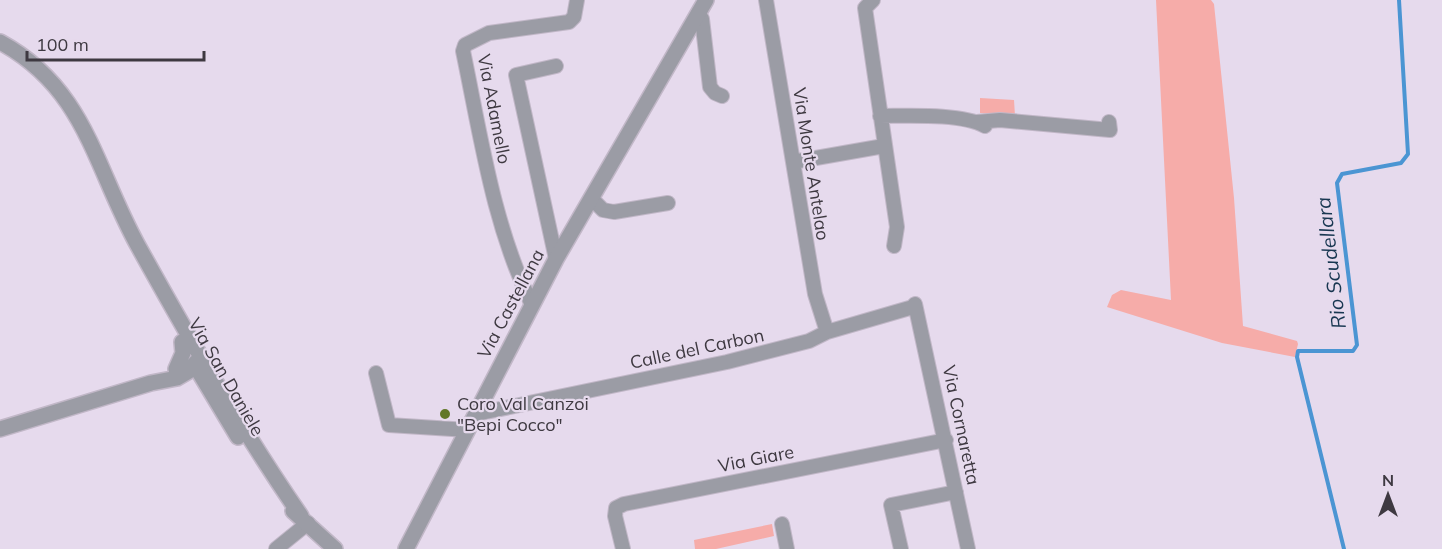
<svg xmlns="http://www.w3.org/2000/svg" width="1442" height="549" viewBox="0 0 1442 549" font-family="Mulish,sans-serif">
  <rect width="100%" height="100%" fill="#e6daed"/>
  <path fill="#f6aca9" d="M1156 0H1211L1214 4 1234 198 1243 326 1297 341 1298 344 1295 357 1222 343 1107 307 1112 295 1121 290 1171 300Z
    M980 98 1014 100 1015 116 980 113Z
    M772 524 774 536 716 549H695L694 540Z"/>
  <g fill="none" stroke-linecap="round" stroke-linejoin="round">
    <path stroke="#4b95d3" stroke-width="4" d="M1344 549 1297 357 1298 351H1353L1357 345 1337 183 1342 174 1401 163 1408 154 1399 0"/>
    <defs>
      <path id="minor" d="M766 0 815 294 827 332
        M873 0 865 8 897 227 894 246
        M698 13 702 19 710 87 715 93 722 96
        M556 66 516 75 556 259
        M880 116C908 116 961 113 985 126
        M977 122 1000 120 1110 130 1109 122
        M793 162 884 146
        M592 199 603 210 614 212 668 203
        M532 305C493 225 481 137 463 51L465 45 489 33 569 22 574 17 577 0
        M376 373 389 425 468 430
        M476 414 727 362 809 341 827 332 913 307 915 304 968 549
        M782 524 787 549
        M276 549 308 523
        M623 549 615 516 616 508 624 504 946 440
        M901 549 891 505 956 492"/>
      <path id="tertiary" d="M0 42C85 88 94 165 137 244 188 336 241 429 301 516
        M196 367 238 437
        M176 369 183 353 182 342
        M0 429 151 383 177 378 189 371 196 362
        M293 511 335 549
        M406 549 556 259 706 0"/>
    </defs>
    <use href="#minor" stroke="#c1b7c7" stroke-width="16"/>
    <use href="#tertiary" stroke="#c1b7c7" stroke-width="18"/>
    <use href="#minor" stroke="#9b9ca5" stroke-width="14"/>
    <use href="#tertiary" stroke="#9b9ca5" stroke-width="15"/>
  </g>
  <circle fill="#627728" stroke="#e6daed" stroke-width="2" cx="445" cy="414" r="6"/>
  <g text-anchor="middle" stroke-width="4.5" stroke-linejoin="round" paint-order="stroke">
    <g font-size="18" fill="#3e3941" stroke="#e6daed">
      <text transform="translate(494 109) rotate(79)" y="6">Via Adamello</text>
      <text transform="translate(811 164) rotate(81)" y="6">Via Monte Antelao</text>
      <text transform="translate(511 304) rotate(-62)" y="6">Via Castellana</text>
      <text transform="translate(697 349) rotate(-12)" y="6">Calle del Carbon</text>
      <text transform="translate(226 377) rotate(60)" y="6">Via San Daniele</text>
      <text transform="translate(961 425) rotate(78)" y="6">Via Cornaretta</text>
      <text transform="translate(756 459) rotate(-11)" y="6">Via Giare</text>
    </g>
    <g font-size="18" fill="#3e3941" stroke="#e6daed" text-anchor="start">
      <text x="457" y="410">Coro Val Canzoi<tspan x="457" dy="21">"Bepi Cocco"</tspan></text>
    </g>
    <g font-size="20" font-style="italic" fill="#183751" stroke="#e6daed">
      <text transform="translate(1331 263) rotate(-97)" y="7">Rio Scudellara</text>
    </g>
  </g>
  <g transform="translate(1388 495)" stroke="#e6daed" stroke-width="4.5" paint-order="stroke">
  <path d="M0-4.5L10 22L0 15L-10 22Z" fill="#3e3941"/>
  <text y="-9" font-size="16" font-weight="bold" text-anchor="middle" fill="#3e3941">N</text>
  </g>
  <path d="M27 51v9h177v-9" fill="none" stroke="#3e3941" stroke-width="3"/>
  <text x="36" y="51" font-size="18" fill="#3e3941" stroke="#e6daed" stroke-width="4.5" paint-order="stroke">100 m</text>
</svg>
